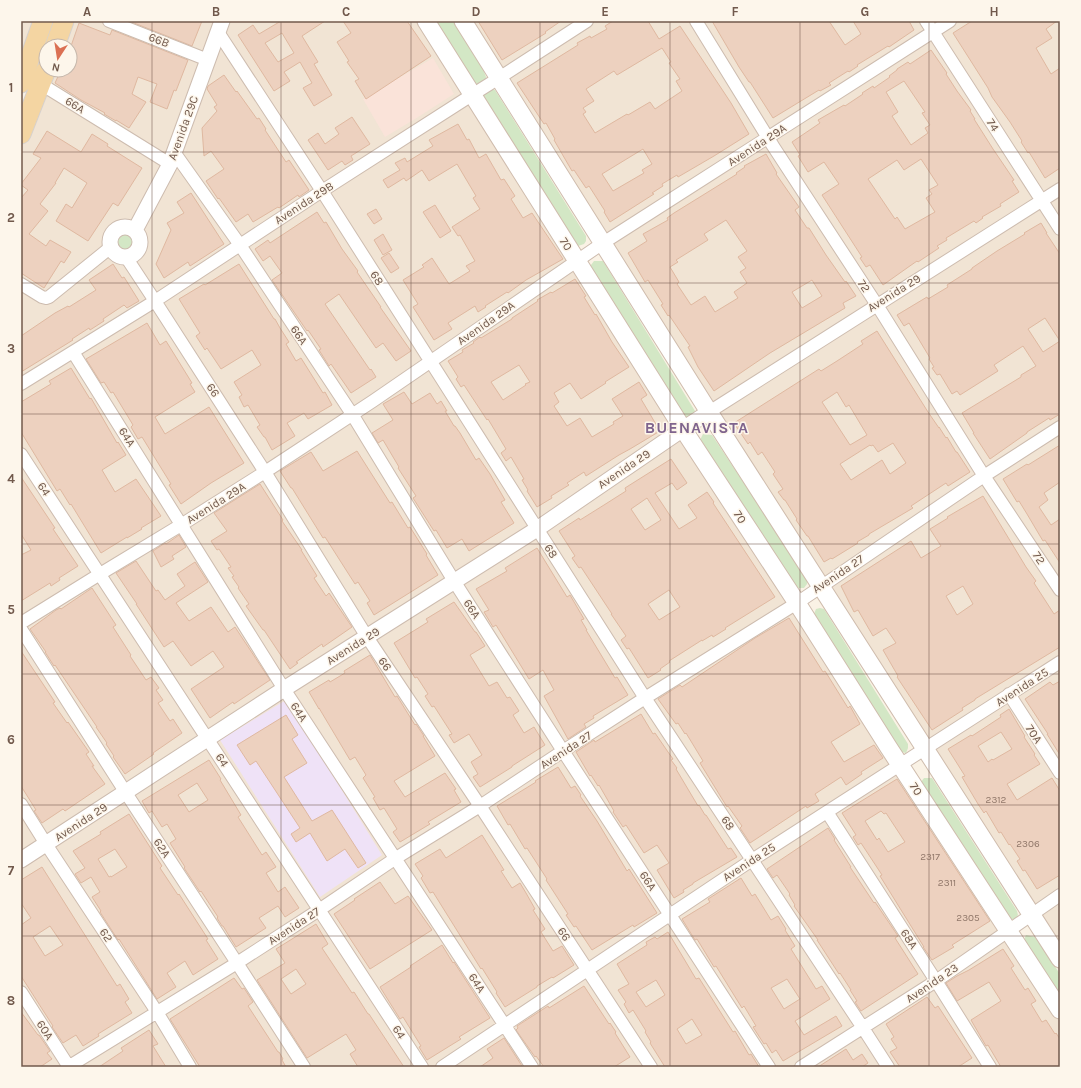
<svg xmlns="http://www.w3.org/2000/svg" width="1081" height="1088" viewBox="0 0 1081 1088" font-family="Karla,sans-serif">
  <rect width="100%" height="100%" fill="#faf2e5"/>
  <path fill="#f1e4d4" d="M21 21H43L21 83Z
    M64 21H426L1060 1010V1067H21V134L46 70H70V46H55Z
    M463 21H1060V959Z"/>
  <path fill="#fae3d9" d="M433 58 454 94 415 119 385 137 363 99Z"/>
  <path fill="#efe2f7" d="M286 700 382 855 320 897 220 740Z"/>
  <path fill="#d3e7c5" d="M434 21H453L483 69 486 77 485 87 495 90 500 98 586 236V241L584 244 578 246 573 244 487 105 484 96 485 87 475 83Z
    M114 241a11 11 0 1 1 22 0a11 11 0 1 1-22 0Z
    M594 261H603L695 411 694 414 688 418 684 417 591 270V265Z
    M703 434 712 435 807 578V584L804 588H798L794 585 700 442 701 438Z
    M820 608 824 609 908 744V748L906 753 902 752 899 750 814 614 816 609Z
    M924 778H932L1017 911 1018 915 1015 919H1011L921 782Z
    M1026 935 1035 937 1060 974V998L1024 940Z"/>
  <path fill="#edd1bf" stroke="#dfb8a0" fill-rule="evenodd" d="M129 21H202L192 46Z
    M281 21H325L302 36 318 62 314 64 332 95 314 106 303 88 312 83 300 62 284 72 290 81 274 91 238 35 253 25 259 34ZM282 33 294 53 278 62 265 43Z
    M343 21H407L431 56 366 99 355 81 359 79 347 62 349 61 337 42 351 33Z
    M478 21H561L545 32 546 33 502 60Z
    M613 21H648L659 39 680 26 731 103 749 134 714 156 678 177 677 175 662 184 663 186 652 193 654 194 610 222 604 212 605 211 589 186 586 188 574 170 572 171 554 140 555 139 546 123 544 124 517 83 578 45 577 43 590 36 591 38 607 29 605 26ZM662 48 671 62 669 63 680 79 676 81 682 91 655 109 650 102 628 115 627 114 595 133 583 114 586 112 583 108 594 101 586 89 614 71 617 75ZM643 149 652 164 642 170 644 173 613 191 602 174Z
    M712 21H829L845 45 861 34 853 21H909L914 30 889 47 888 46 857 65 858 66 849 72 848 71 829 83 831 85 820 91 819 90 773 118 750 82H749L739 67Z
    M972 21H1057L1046 29 1052 38 1036 48 1051 74 1060 68V168L1045 178 1029 152 1028 153 1021 142 1022 141 1010 122 992 97 988 88 953 33Z
    M79 23 110 35 112 30 188 60 176 91 174 90 167 109 150 102 157 84 138 77 132 94 146 102 129 128 116 120V121L104 114 105 113 81 100 55 83 61 70H70V49Z
    M931 50 947 73 946 74 957 91 971 110 970 111 975 119H974L993 149 1014 180 1012 181 1019 192 1000 204 1001 206 982 217 983 218 976 223 974 221 946 238 947 240 937 246 939 248 918 262 917 261 907 268 883 285 870 265 866 267 860 258 862 257 822 195 839 184 824 162 808 172 798 156 800 155 792 142 820 123 818 120 844 105 845 106 863 94 862 93 873 86 874 88 890 77 889 76 897 70V69L908 62 910 64ZM904 81 925 112 922 113 930 125 925 128 928 133 911 145 892 116 898 112 886 92ZM921 159 938 185 929 190 932 194 926 198 935 212 905 229 897 217 895 219 868 179 897 160 904 170Z
    M224 75 236 92 237 91 257 119 259 118 266 129 265 130 286 162 289 160 309 190 299 197 298 195 279 208 278 207 253 222 248 214 236 222 219 198 218 199 206 181 224 169 211 151 204 156 202 128 217 111 214 107 217 105 207 89 208 86Z
    M352 117 370 144 351 156 353 160 345 165 342 161 328 170 308 140 318 133 325 144 339 134 335 128Z
    M458 124 467 140 469 139 479 158 486 154 501 180 504 179 515 196 511 199 523 218 532 213 563 259 526 280 508 293 507 292 485 306 486 307 478 312 475 306 448 323 452 329 434 340 413 307 418 304 403 280 424 267 422 265 432 258 449 284 470 271 466 266 475 261 460 235 458 236 452 227 480 209 473 198 476 196 457 164 429 181 422 170 406 181 404 178 388 188 383 180 400 170 395 163 405 158 407 162 433 146 429 140Z
    M47 131 81 152 92 134 108 144 107 146 142 168 118 206 113 203 88 241 56 221 66 204 72 208 87 183 64 168 55 183H56L40 204 48 211 29 234 46 246 50 240 71 252 64 263 61 261 44 288 21 273V198L28 190 21 185V184L41 158 33 154Z
    M766 154 777 173 776 174 799 207 795 210 807 228H809L826 255 845 282 846 281 856 296 843 303 845 308 770 353 714 391 698 367 688 347 690 346 669 315 668 316 661 305 663 304 648 280 645 282 628 253 647 241 643 234 668 220 667 218 674 213 737 174 736 173 745 167 744 166ZM726 220 747 251 738 257 746 268 740 272 747 283 734 292 738 298 715 312 705 296 691 305 677 284 679 282 670 267 678 262 676 260 708 240 704 234ZM812 280 822 296 802 308 792 292Z
    M191 193 224 244 190 266 188 262 164 278 156 264 171 230 167 223 184 213 177 202Z
    M435 205 451 231 440 238 423 212Z
    M376 209 382 219 374 224 367 214Z
    M317 212 324 223 326 222 342 249 358 271 357 272 381 307H380L411 351 396 361 383 343 376 348 339 294 325 304 370 370 371 369 376 377 351 393 331 364 329 366 319 350 321 349 308 330 307 331 272 280 282 273 270 256 263 261 255 249 268 240 270 243Z
    M1041 223 1047 233H1046L1060 254V341L1045 318 1028 329 1043 352 1060 341V414L1050 420 1049 418 1027 432V433L990 459 973 433H974L962 413 1021 377V375L1036 366 1023 346 994 365 998 371 960 395 957 391 952 394 940 374 937 375 932 368 934 367 929 359 930 358 909 323 904 326 897 315 927 297 928 299 948 287 947 285 972 269V268L997 251 1025 234 1024 233Z
    M383 234 392 250 383 255 374 240Z
    M389 253 399 268 391 273 381 258Z
    M113 264 122 278 124 277 139 301 127 308 124 305 103 319 104 321 90 330 89 328 72 339 73 340 21 372V336L55 313 68 306 69 307 96 290 89 280Z
    M239 264 274 319H275L280 328 289 342 286 344 296 361 301 358 323 393 325 392 332 405 308 419 304 413 287 423 295 436 272 450 265 437H264L257 427 260 425 248 405 244 407 239 397 242 395 234 382 261 365 252 350 221 369 207 348 205 350 196 336 200 333 179 299 204 284 205 285Z
    M575 279 586 296 584 297 595 315 596 314 612 342 629 367 605 382 606 383 581 399 570 383 554 393 559 402 554 406 567 426 580 418 592 437 614 424 613 422 623 416 612 399 639 382 647 395 641 399 660 431 630 449 619 455 586 476 584 472 567 483 569 485 551 496 552 498 537 507 527 491 528 490 522 480 524 479 511 457 506 461 501 453 506 449 488 419 487 420 464 385 461 387 456 379 458 377 448 361 463 352 462 350 474 343 473 342 480 337 481 338 512 319V318L538 301 537 300 551 292 552 293ZM519 365 530 382 525 384 526 385 503 400 491 382Z
    M147 323 160 345 166 341 192 383 190 384 195 392 155 417 165 434 209 407 244 463 211 483 181 504 169 485 171 484 142 437 138 439 131 427 133 425 113 392 111 393 104 382 101 383 86 359Z
    M877 331 928 412 939 428V427L946 438 947 437 956 452H957L970 472 948 486 946 483 911 506 913 508 869 534V535L857 542 858 543 832 559 831 558 824 562 808 536H807L796 520 797 519 785 500H784L778 492 783 489 773 474 775 472 762 452 758 455 750 442 748 444 734 423 819 369 821 371 837 361 863 344 861 341ZM837 392 846 407 849 405 867 435 850 445 822 402ZM893 443 906 463 890 474 882 460 851 480 840 464 870 445 871 446 873 445 878 452Z
    M71 368 90 399 91 398 117 443 118 442 126 455 102 470 115 492 136 479 161 516 141 528 142 529 127 538V537L101 553 71 504 70 505 60 489 57 491 21 432V402L51 384 49 381Z
    M404 392 412 404 430 393 437 404 441 401 447 411H445L454 426H455L460 433 476 460 479 458 490 474 505 500 501 502 514 523 469 551 462 539 447 548 436 530 434 531 413 498 416 496 398 468 399 467 383 440 378 443 372 433 393 420 383 404Z
    M1060 445V482L1044 493 1048 500 1039 507 1051 525 1060 519V563L1045 540 1043 541 1027 514 1019 501 1017 502 1003 479 1027 464 1028 465Z
    M357 451 390 503 392 502 408 528 410 527 427 554 426 555 438 575 374 615 367 603 370 601 358 582 355 584 325 537 323 538 292 488H291L280 471 311 452 323 471Z
    M671 459 687 483 677 490 672 483 655 493 679 529 697 518 688 505 707 492 714 502 713 503 775 597 725 628 726 629 713 637 712 635 702 641V640L669 661 670 662 660 669 661 670 648 678 629 648 627 649 621 640 626 636 611 614H612L581 567 579 568 572 558 575 556 559 531 579 518 580 520 604 505 626 491 625 488ZM647 498 661 520 645 530 631 509ZM669 590 680 607 659 620 648 604Z
    M21 477 55 528 53 529 78 566 59 578 60 580 51 586 50 583 21 601V555L31 550 21 534Z
    M260 484 283 520 282 521 302 550H301L317 576 314 578 326 596 329 593 352 627 323 647 322 644 296 662 298 663 290 669 264 630H263L246 606 249 604 238 588 239 587 232 577 234 576 228 568 231 567 219 549 217 550 211 541 227 531 214 513Z
    M983 496 1026 567 1036 581 1034 583 1054 614 1060 610V647L975 699V700L962 708 963 710 932 730 897 677 898 676 883 650 896 643 886 628 873 636 858 610 854 612 841 586 911 541 921 558 941 546 930 529 948 518 947 517ZM963 586 973 604 957 615 946 596Z
    M179 535 186 547 172 556 174 559 161 567 153 551 165 543 166 544Z
    M537 548 567 597 570 595 584 619 581 620 587 630H586L615 678 617 677 628 695 593 716 594 718 584 724 586 727 568 739 544 696 554 690 543 670 529 679 496 625 493 627 484 612 489 610 476 589 507 571 505 568Z
    M136 561 156 591 158 590 165 600 185 586 177 574 195 562 208 582 176 603 189 621 211 607 228 632 235 627 270 680 234 704 233 702 210 718 191 689 224 667 213 651 191 666 173 641 164 647 136 604H137L116 573Z
    M92 588 116 625 113 627 131 655 130 656 146 680 151 677 159 688 156 690 163 700 158 703 170 721 173 719 182 733 153 753 154 754 125 774 113 757 114 756 106 744 107 743 96 727H97L55 665 54 666 45 652H46L30 629 56 610 60 608 61 609Z
    M454 602 475 632H476L485 646 470 655 489 686 497 682 507 698 510 697 519 711 513 715 524 733 534 727 545 745 512 766V767L480 787 473 777 478 774 471 762 482 755 469 734 454 743 449 735 452 734 434 706 432 707 425 696 428 694 417 677 415 678 394 643 428 622 426 619Z
    M789 618 823 672 825 671 848 708 850 706 860 724 831 742 844 762 874 745 883 758 861 772 862 774 846 785 841 777 815 794 819 801 807 808 806 806 750 843 740 828 742 826 728 806 727 807 700 763 703 761 686 733 685 734 678 723 676 724 658 699 680 685 682 687 755 638Z
    M21 651 55 702 53 703 67 723 68 722 89 752 86 754 94 766H92L105 784 65 811 63 809 42 823 34 811 36 810 21 786Z
    M370 655 395 697 397 696 415 725 416 724 424 736H423L435 756 394 781 405 797 445 773 456 789 454 790 461 802 428 822 430 824 400 842 393 832 397 829 384 808 380 810 373 798 375 797 363 778 366 775 355 757 350 760 319 708V709L309 692 329 680 330 682 345 673 344 671Z
    M1060 681V755L1047 734H1048L1025 699 1050 682 1053 685Z
    M1009 709 1025 736 1024 737 1035 754 1034 755 1040 764 1007 784 1017 800 1052 778 1060 791V875L1037 889 1025 870 1023 871 1017 861 1020 859 1010 844 1009 845 1001 832 999 833 986 811 984 813 978 804 962 777 965 776 948 749 971 735 972 736 1001 717 1000 715ZM1001 732 1012 749 993 760 992 759 988 762 978 746Z
    M641 714 653 734 655 733 668 752 673 759 671 760 677 768 676 769 698 806 699 805 705 815H706L728 849 731 848 737 857 693 883V884L683 890 684 892 674 898 657 870 669 863 657 845 644 853 626 825 623 827 613 812 614 811 599 785 598 786 591 775 590 776 576 752 594 740 595 742Z
    M286 715 298 735 292 739 307 763 284 777 312 821 332 810 366 863 358 868 345 849 327 861 310 833 296 842 291 834 300 828 256 761 250 765 237 745Z
    M209 760 221 779 220 780 241 815 238 817 262 855 266 852 276 867 266 873 278 892 285 887 299 908 285 917 278 906 259 918 266 928 236 947 223 926H222L217 918 218 917 201 891 200 892 184 868 185 867 170 843 176 839 167 824 162 827 152 811 149 813 142 801ZM197 783 208 800 189 812 178 795Z
    M558 767 571 788 575 786 581 795 580 796 597 821 627 871 629 869 657 913 634 927 633 925 592 950 576 926 574 927 566 915 568 914 546 880 547 879 527 848 525 849 510 824 508 825 497 806 536 782 535 781Z
    M897 779 990 921 952 945 954 947 932 960 923 947H924L880 876 882 875 861 843 858 845 853 837 856 835 842 813ZM881 811 884 814 886 813 905 842 888 852 879 838 877 840 865 821Z
    M129 814 162 866 160 868 178 895 179 894 208 939 206 940 218 959 193 975 185 961 167 973 176 987 157 999 119 939 118 940 100 912 101 911 92 897 100 892 91 877 81 883 75 874 85 868 73 851 101 834 100 832ZM115 849 127 867 111 877V876L109 877 98 859Z
    M828 828 835 839 834 840 851 867H850L874 903 875 902 898 936 895 938 918 974 861 1011 855 1002 857 1001 850 990H851L840 973 839 974 817 940H818L794 906 795 905 789 895 790 894 777 875 773 878 767 869Z
    M482 835 504 870 501 871 512 888 520 883 526 893 535 909 533 910 545 929 541 932 553 951 562 946 574 965 553 978 552 977 537 986V987L505 1007 496 993 497 992 482 968 481 969 433 892 430 893 421 878 423 876 415 864 440 849 446 858Z
    M42 867 117 986 120 984 129 999 125 1002 132 1013 98 1034 99 1036 83 1046 76 1035 63 1043 52 1027 53 1026 21 976V925L31 918 21 903V880ZM50 926 63 945 45 956 33 937Z
    M741 878 752 896 755 894 771 920 778 916 786 929 785 930 795 946 791 949 816 989 822 986 830 999 795 1021 804 1035 836 1016 842 1026 783 1061 776 1050 772 1053 766 1043 764 1044 753 1027 756 1026 744 1006 742 1008 716 966 714 967 697 939 695 940 682 919 710 902 708 899ZM787 979 800 999 784 1009 771 988Z
    M380 882 395 904 408 896 432 930 370 969 334 914 355 900 354 899Z
    M316 924 328 944 322 948 352 993 354 992 368 1014H369L404 1067H358L350 1054 356 1050 346 1034 307 1058 257 980 285 963 276 949ZM296 969 306 984 291 994 281 979Z
    M668 932 696 979 699 978 733 1032 735 1031 749 1055 751 1054 759 1067H665L650 1043 651 1042 645 1032 646 1031 633 1010 629 1013 624 1004 626 1002 618 990 629 984 617 964 647 945 646 942 655 937 657 939ZM656 980 665 995 646 1007 636 992ZM692 1019 702 1035 686 1044 677 1029Z
    M442 945 453 963 454 962 490 1018 459 1037 461 1039 427 1060 419 1047 421 1046 403 1017 400 1019 380 987 411 967 410 966Z
    M1003 949 1014 966 1011 968 1025 990 1028 988 1036 1001 1031 1004 1042 1022 1046 1020 1055 1034 1056 1033 1060 1039V1067H1001L988 1045 986 1046 971 1020 1001 1001 989 982 957 1001 946 983 957 976 969 970Z
    M234 978 242 989 244 988 253 1002 248 1006 278 1052H279L283 1059 282 1060 286 1067H200L170 1019Z
    M584 986 609 1024 610 1023 616 1032 615 1033 630 1057 614 1067H544L536 1056 535 1057 516 1030 518 1028 517 1026 548 1006 549 1008Z
    M927 997 935 1008 938 1006 972 1058 958 1067H900L890 1052 897 1048 891 1039 894 1037 886 1024Z
    M21 1012 38 1035H39L50 1051 47 1053 52 1059 40 1067H21Z
    M149 1030 158 1044 153 1046 166 1067H99L123 1051 121 1048Z
    M504 1038 522 1066 520 1067H480L493 1058 487 1049Z
    M846 1049 853 1060 862 1054 868 1063 862 1067H818Z"/>
  <g fill="none" stroke-linecap="round" stroke-linejoin="round">
    <defs>
      <path id="minor" d="M109 21 208 60
        M696 21 773 146 877 305 984 476 1060 590
        M926 21 1060 229
        M218 32 322 191 645 698 863 1028 888 1067
        M36 81 170 164
        M174 152 240 245 352 414 454 581 563 751 670 915 769 1067
        M126 257 155 301 265 472 367 637 480 806 651 1067
        M21 284 42 297 46 298 49 297 111 247
        M73 352 284 689 532 1067
        M21 384 155 301 322 191 464 100 499 78 587 21
        M709 412 1060 189
        M21 454 422 1067
        M21 623 100 574 181 525 265 472 373 401 603 243 950 21
        M21 629 126 793 237 963 304 1067
        M1009 694 1060 773
        M21 804 46 844 157 1012 190 1067
        M827 812 936 981 990 1067
        M21 992 69 1067
        M68 1067 237 963 319 910 396 858 480 806 563 751 645 698 797 603 984 476 1060 427
        M442 1067 752 860 1060 662
        M801 1067 936 981 1060 895"/>
      <path id="tertiary" d="M110 242a15 15 0 1 1 30 0a15 15 0 1 1-30 0Z
        M135 230 170 164 222 21
        M21 860 284 689 537 529 683 429 709 412"/>
      <path id="secondary" d="M426 21 683 429 797 603 889 748 1060 1010
        M463 21 709 412 1060 959"/>
      <path id="primary" d="M55 46 64 21
        M21 83 43 21
        M21 134 46 70"/>
    </defs>
    <use href="#minor" stroke="#cdbcaf" stroke-width="14"/>
    <use href="#tertiary" stroke="#cdbcaf" stroke-width="17"/>
    <use href="#secondary" stroke="#cfbcad" stroke-width="19"/>
    <use href="#primary" stroke="#d7d1cd" stroke-width="21"/>
    <use href="#minor" stroke="#fff" stroke-width="12"/>
    <use href="#tertiary" stroke="#fff" stroke-width="15"/>
    <use href="#secondary" stroke="#fff" stroke-width="17"/>
    <use href="#primary" stroke="#f4d5a2" stroke-width="19"/>
  </g>
  <path fill="none" stroke="#71594c" stroke-width="1" stroke-opacity="0.55" d="M152 21V1067M281 21V1067M411 21V1067M540 21V1067M670 21V1067M800 21V1067M929 21V1067M21 152H1060M21 283H1060M21 414H1060M21 544H1060M21 674H1060M21 805H1060M21 936H1060"/>
  <g text-anchor="middle" stroke-width="3" stroke-linejoin="round" paint-order="stroke">
    <g font-size="10" fill="#907769">
      <text x="996" y="803">2312</text>
      <text x="1028" y="847">2306</text>
      <text x="930" y="860">2317</text>
      <text x="947" y="886">2311</text>
      <text x="968" y="921">2305</text>
    </g>
    <g font-size="12" fill="#71594c" stroke="#fdf6eb">
      <text transform="translate(159 40) rotate(21)" y="4">66B</text>
      <text transform="translate(75 105) rotate(32)" y="4">66A</text>
      <text transform="translate(993 125) rotate(57)" y="4">74</text>
      <text transform="translate(183 128) rotate(-70)" y="4">Avenida 29C</text>
      <text transform="translate(757 145) rotate(-33)" y="4">Avenida 29A</text>
      <text transform="translate(304 203) rotate(-33)" y="4">Avenida 29B</text>
      <text transform="translate(566 244) rotate(58)" y="4">70</text>
      <text transform="translate(377 278) rotate(58)" y="4">68</text>
      <text transform="translate(864 286) rotate(57)" y="4">72</text>
      <text transform="translate(894 293) rotate(-32)" y="4">Avenida 29</text>
      <text transform="translate(486 323) rotate(-35)" y="4">Avenida 29A</text>
      <text transform="translate(299 335) rotate(56)" y="4">66A</text>
      <text transform="translate(213 390) rotate(57)" y="4">66</text>
      <text transform="translate(127 437) rotate(58)" y="4">64A</text>
      <text transform="translate(624 469) rotate(-34)" y="4">Avenida 29</text>
      <text transform="translate(44 489) rotate(57)" y="4">64</text>
      <text transform="translate(216 503) rotate(-32)" y="4">Avenida 29A</text>
      <text transform="translate(740 517) rotate(57)" y="4">70</text>
      <text transform="translate(551 551) rotate(57)" y="4">68</text>
      <text transform="translate(1039 558) rotate(56)" y="4">72</text>
      <text transform="translate(838 574) rotate(-34)" y="4">Avenida 27</text>
      <text transform="translate(472 609) rotate(57)" y="4">66A</text>
      <text transform="translate(353 646) rotate(-32)" y="4">Avenida 29</text>
      <text transform="translate(385 664) rotate(56)" y="4">66</text>
      <text transform="translate(1022 687) rotate(-33)" y="4">Avenida 25</text>
      <text transform="translate(299 712) rotate(57)" y="4">64A</text>
      <text transform="translate(1034 734) rotate(57)" y="4">70A</text>
      <text transform="translate(566 750) rotate(-33)" y="4">Avenida 27</text>
      <text transform="translate(222 760) rotate(57)" y="4">64</text>
      <text transform="translate(916 789) rotate(57)" y="4">70</text>
      <text transform="translate(81 822) rotate(-33)" y="4">Avenida 29</text>
      <text transform="translate(728 823) rotate(56)" y="4">68</text>
      <text transform="translate(162 848) rotate(57)" y="4">62A</text>
      <text transform="translate(749 862) rotate(-33)" y="4">Avenida 25</text>
      <text transform="translate(648 881) rotate(57)" y="4">66A</text>
      <text transform="translate(294 926) rotate(-33)" y="4">Avenida 27</text>
      <text transform="translate(564 934) rotate(57)" y="4">66</text>
      <text transform="translate(106 935) rotate(57)" y="4">62</text>
      <text transform="translate(909 939) rotate(57)" y="4">68A</text>
      <text transform="translate(477 983) rotate(57)" y="4">64A</text>
      <text transform="translate(932 983) rotate(-34)" y="4">Avenida 23</text>
      <text transform="translate(45 1030) rotate(57)" y="4">60A</text>
      <text transform="translate(399 1032) rotate(57)" y="4">64</text>
    </g>
    <g font-size="16" font-weight="bold" letter-spacing="1" fill="#7f648d" stroke="#fdf6eb">
      <text x="697" y="433">BUENAVISTA</text>
    </g>
  </g>
  <rect width="1081" height="1088" fill="none" stroke="#fdf6eb" stroke-width="44"/>
  <g transform="translate(58 58) rotate(192)"><circle r="19" fill="#fdf6eb" stroke="#c5b7ab"/>
  <path d="M0-3L7 15L0 10L-7 15Z" fill="#db7053"/>
  <text y="-6" font-size="11" font-weight="bold" text-anchor="middle" fill="#71594c">N</text>
  </g>
  <rect x="22" y="22" width="1037" height="1044" fill="none" stroke="#71594c" stroke-width="1.5"/>
  <g font-size="13" text-anchor="middle" font-weight="bold" fill="#71594c">
    <text x="87" y="16">A</text>
    <text x="216" y="16">B</text>
    <text x="346" y="16">C</text>
    <text x="476" y="16">D</text>
    <text x="605" y="16">E</text>
    <text x="735" y="16">F</text>
    <text x="865" y="16">G</text>
    <text x="994" y="16">H</text>
    <text x="11" y="92">1</text>
    <text x="11" y="222">2</text>
    <text x="11" y="353">3</text>
    <text x="11" y="483">4</text>
    <text x="11" y="614">5</text>
    <text x="11" y="744">6</text>
    <text x="11" y="875">7</text>
    <text x="11" y="1005">8</text>
  </g>
</svg>
